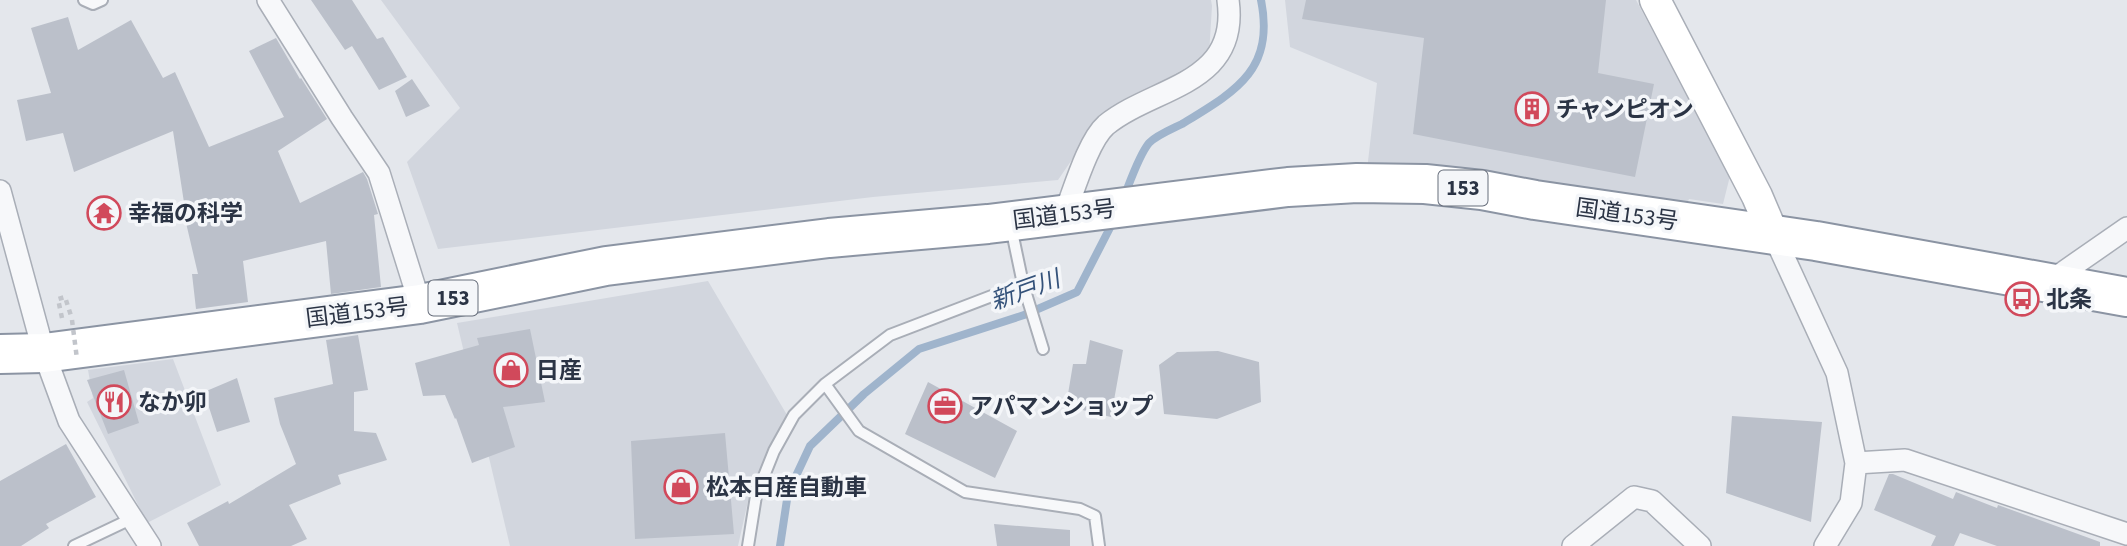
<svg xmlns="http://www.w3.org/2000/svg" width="2127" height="546" viewBox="0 0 2127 546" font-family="'Source Sans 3','Noto Sans JP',sans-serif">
  <rect width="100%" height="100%" fill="#e4e7ec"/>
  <path fill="#d2d6de" d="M381 0H1211L1212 6 1209 55 1128 100 1095 126 1058 180 873 197 438 249 407 162 460 108Z
    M1285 0H1636L1730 176 1723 204 1689 199 1685 208 1367 170 1377 83 1290 47Z
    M708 281 787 415 750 492 738 546H510L457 323Z
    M173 359 221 485 147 523 87 402 93 398 88 370Z"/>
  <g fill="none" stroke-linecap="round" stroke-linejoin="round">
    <path stroke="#9fb4cc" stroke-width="8" d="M1124 197C1130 182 1139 155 1149 143 1157 135 1172 129 1182 124 1236 91 1275 70 1261 0
      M780 546 788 493 810 446 864 394 919 349 1024 315 1077 292 1115 218"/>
  </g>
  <path fill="#bbc0ca" d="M311 0H352L377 39 383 37 407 77 379 90 352 46 345 50Z
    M1306 0H1606L1598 73 1654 84 1635 177 1413 134 1424 38 1302 19Z
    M68 17 78 50 131 20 163 78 175 72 209 147 284 117 249 51 276 38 300 79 301 78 327 119 278 151 300 203 363 172 367 179 378 214 374 215 381 287 331 294 326 241 243 261 248 302 196 309 192 274H198L183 210 185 209 173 131 74 172 63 133 26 141 17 100 51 93 31 28Z
    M412 79 430 106 406 117 395 91Z
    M530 329 545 402 503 407 515 447 472 463 456 418 455 419 445 395 423 396 415 363 479 345 477 338Z
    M358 335 368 390 354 392V431L376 433 387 460 338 475 341 484 289 505 307 539 291 546H199L187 523 228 501 229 504 296 464 280 424 274 398 333 384 326 340Z
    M1090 340 1123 350 1111 417 1066 406 1073 364H1086Z
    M1218 351 1259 362 1261 402 1217 419 1164 414 1159 365 1177 352Z
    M124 370 139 423 108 434 87 380Z
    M237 378 250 422 217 432 204 392Z
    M928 382 1017 431 995 478 905 434Z
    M1732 416 1822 422 1811 522 1726 493Z
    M725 433 734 534 635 539 631 441Z
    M66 444 96 497 46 524 49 528 21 546H0V481Z
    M1889 474H1893L1953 499 1956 492 1997 508 1998 505 2100 542V546H1997L1960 533 1954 546H1931L1936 536 1874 510Z
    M994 524 1070 530V546H997Z"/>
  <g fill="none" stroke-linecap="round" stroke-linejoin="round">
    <defs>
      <path id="lane" d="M84 0 93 4 102 0
        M1011 227 1023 284 1043 349
        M825 384 859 431 965 492 1080 509 1095 516 1099 546
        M74 546 133 518
        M748 546 756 496 774 451 794 415 825 384 890 335 1023 284"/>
      <path id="street" d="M268 0 342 118 379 173 420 304
        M0 191 44 353 69 421 150 546
        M1065 213C1074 190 1088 141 1106 125 1154 86 1240 85 1228 0
        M1774 236 1837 373 1856 463 1851 503 1825 546
        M2048 283 2127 228
        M1856 463 1905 460 2127 534
        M1573 546 1634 497 1652 501 1700 546"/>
      <path id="secondary" d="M1655 0 1757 196 1774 236"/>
      <path id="highway" d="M0 354 44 353 420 304 606 266 829 238 988 224 1288 187 1357 183 1425 184 1482 190 1535 200 1816 241 2127 297"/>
    </defs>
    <use href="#lane" stroke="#a9aeb7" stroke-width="14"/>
    <use href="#street" stroke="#a9aeb7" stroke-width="24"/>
    <use href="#secondary" stroke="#a9aeb7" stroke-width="33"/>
    <use href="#highway" stroke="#8b94a3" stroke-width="42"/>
    <path stroke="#c2c5cb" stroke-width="4.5" stroke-dasharray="5 5" stroke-linecap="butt" d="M62 318 58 299 65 297 72 319"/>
    <use href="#lane" stroke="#f7f8fa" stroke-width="10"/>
    <use href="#street" stroke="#f7f8fa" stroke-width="21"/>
    <use href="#secondary" stroke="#fff" stroke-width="30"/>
    <use href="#highway" stroke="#fff" stroke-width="38"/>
    <path stroke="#c2c5cb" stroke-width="4.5" stroke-dasharray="5 5" stroke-linecap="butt" d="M72 320 77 359"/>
  </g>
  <defs>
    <symbol id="building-ring" viewBox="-11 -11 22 22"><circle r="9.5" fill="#f4f6f9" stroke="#d1495b" stroke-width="1.5"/><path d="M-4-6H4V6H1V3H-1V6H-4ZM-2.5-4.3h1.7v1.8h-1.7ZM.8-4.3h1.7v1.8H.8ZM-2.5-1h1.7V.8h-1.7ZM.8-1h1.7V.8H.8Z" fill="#d1495b"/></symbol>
    <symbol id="temple-ring" viewBox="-11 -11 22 22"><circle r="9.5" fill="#f4f6f9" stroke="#d1495b" stroke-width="1.5"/><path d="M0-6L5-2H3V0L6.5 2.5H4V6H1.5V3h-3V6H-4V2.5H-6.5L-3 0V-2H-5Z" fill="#d1495b"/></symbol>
    <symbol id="bus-ring" viewBox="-11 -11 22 22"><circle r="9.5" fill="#f4f6f9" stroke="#d1495b" stroke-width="1.5"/><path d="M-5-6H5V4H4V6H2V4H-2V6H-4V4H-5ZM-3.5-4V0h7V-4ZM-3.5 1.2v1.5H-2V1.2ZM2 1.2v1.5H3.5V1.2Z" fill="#d1495b"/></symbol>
    <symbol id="shop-ring" viewBox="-11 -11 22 22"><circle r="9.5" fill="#f4f6f9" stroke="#d1495b" stroke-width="1.5"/><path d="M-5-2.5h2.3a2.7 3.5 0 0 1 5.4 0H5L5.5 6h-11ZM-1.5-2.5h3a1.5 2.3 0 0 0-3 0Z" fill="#d1495b"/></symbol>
    <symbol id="restaurant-ring" viewBox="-11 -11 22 22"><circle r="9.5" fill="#f4f6f9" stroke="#d1495b" stroke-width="1.5"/><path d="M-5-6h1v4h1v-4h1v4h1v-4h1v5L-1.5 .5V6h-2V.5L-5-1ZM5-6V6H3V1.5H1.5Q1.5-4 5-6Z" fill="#d1495b"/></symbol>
    <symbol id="office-ring" viewBox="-11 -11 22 22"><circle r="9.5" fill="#f4f6f9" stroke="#d1495b" stroke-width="1.5"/><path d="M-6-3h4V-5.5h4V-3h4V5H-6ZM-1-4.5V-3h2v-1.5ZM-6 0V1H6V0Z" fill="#d1495b"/></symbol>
  </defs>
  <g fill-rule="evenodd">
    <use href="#building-ring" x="1513" y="90" width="38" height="38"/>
    <use href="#temple-ring" x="85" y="194" width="38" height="38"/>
    <use href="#bus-ring" x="2003" y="280" width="38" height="38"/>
    <use href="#shop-ring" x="492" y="351" width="38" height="38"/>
    <use href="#restaurant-ring" x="95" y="383" width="38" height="38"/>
    <use href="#office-ring" x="926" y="387" width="38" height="38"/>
    <use href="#shop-ring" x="662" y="468" width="38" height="38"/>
  </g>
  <g text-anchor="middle" stroke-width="7" stroke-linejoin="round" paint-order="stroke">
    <g fill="#f4f6f9" stroke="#676e7b" stroke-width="2">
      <rect x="1438.5" y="170.5" width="49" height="35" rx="5"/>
      <rect x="428.5" y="280.5" width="49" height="35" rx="5"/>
    </g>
    <g font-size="21" font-weight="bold" fill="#2b3445">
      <text x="1463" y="195">153</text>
      <text x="453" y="305">153</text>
    </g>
    <g font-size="23" font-weight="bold" fill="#2b3445" stroke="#f4f6f9" text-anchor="start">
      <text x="1556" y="117">チャンピオン</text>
      <text x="128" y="221">幸福の科学</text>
      <text x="2046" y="307">北条</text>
      <text x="536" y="378">日産</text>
      <text x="138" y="410">なか卯</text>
      <text x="970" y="414">アパマンショップ</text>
      <text x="706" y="495">松本日産自動車</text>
    </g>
    <g font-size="23" fill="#2b3445" stroke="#f4f6f9">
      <text transform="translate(1064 214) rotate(-7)" y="8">国道153号</text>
      <text transform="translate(1627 214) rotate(8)" y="8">国道153号</text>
      <text transform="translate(357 312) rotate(-7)" y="8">国道153号</text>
    </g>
    <g font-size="24" font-style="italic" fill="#34527a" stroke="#f4f6f9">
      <text transform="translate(1025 290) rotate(-20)" y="8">新戸川</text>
    </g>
  </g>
</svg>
